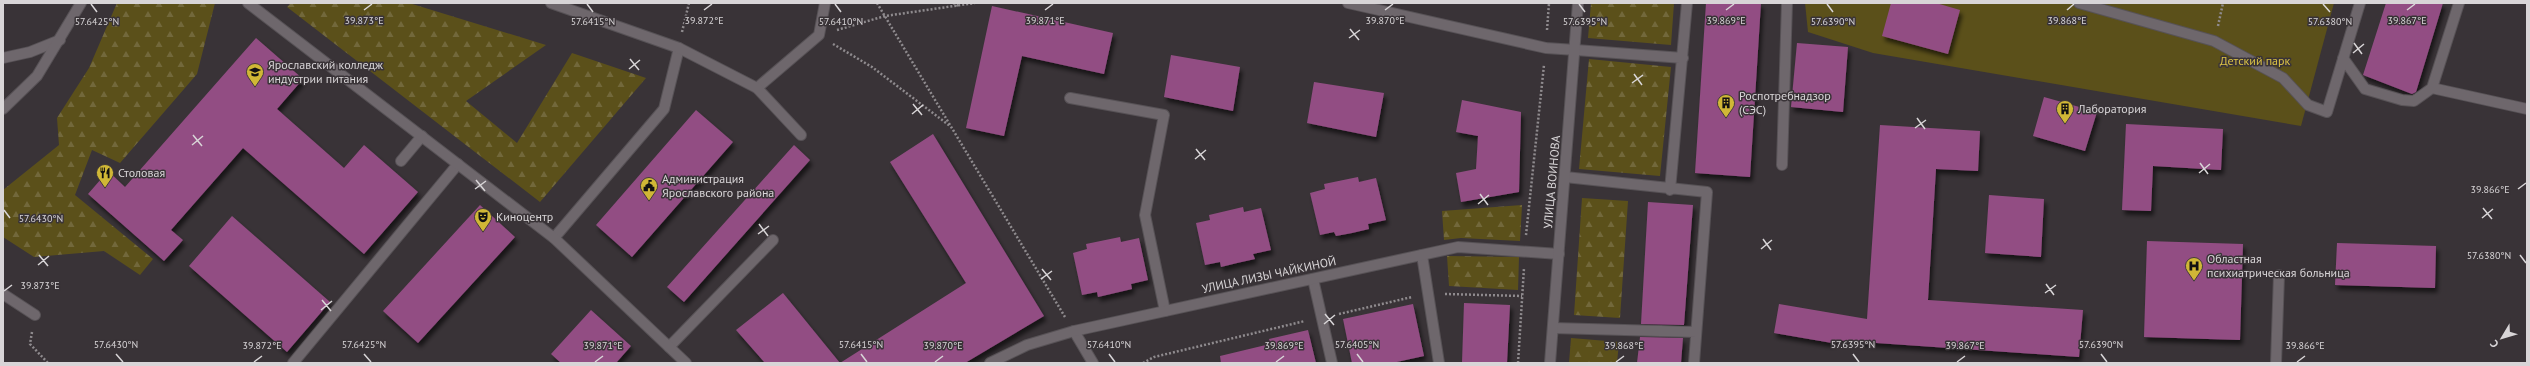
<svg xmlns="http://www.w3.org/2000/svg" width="2530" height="366" viewBox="0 0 2530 366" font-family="'PT Sans',sans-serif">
  <defs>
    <pattern id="forest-firs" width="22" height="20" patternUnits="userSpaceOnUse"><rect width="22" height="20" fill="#5b501a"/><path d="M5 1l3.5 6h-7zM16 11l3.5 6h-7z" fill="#72683b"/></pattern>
    <filter id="shadow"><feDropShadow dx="2.5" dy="4.5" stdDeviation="2" flood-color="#0009"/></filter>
  </defs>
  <rect width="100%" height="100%" fill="#393337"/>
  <path fill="url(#forest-firs)" d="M117 3H215L197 74 120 163 92 150 75 195 153 259 140 275 104 251 34 257 3 237V190L59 145 57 118 89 68Z
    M291 3H409L546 45 466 101 517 143 572 53 646 78 540 202 287 7Z
    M1591 3H1674L1671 45 1588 38Z
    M1589 59 1671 67 1660 176 1579 169Z
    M1582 198 1628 201 1620 318 1574 315Z
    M1522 205 1520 241 1461 238 1444 240 1442 211Z
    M1447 256 1519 257 1518 290 1449 286Z
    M1571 338 1619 342 1617 363H1569Z"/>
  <path fill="#5b501a" d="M1805 3H2334L2301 126 1873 53 1808 32Z"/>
  <path fill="#924e83" filter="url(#shadow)" d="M1706 3H1761L1750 177 1695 173Z
    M1891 3H1936L1960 10 1948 54 1882 36Z
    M2386 3H2443L2416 92 2412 94 2363 75Z
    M992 6 1113 33 1104 74 1022 56 1004 136 966 128Z
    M256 38 303 79 277 109 344 168 364 145 418 192 364 254 243 148 171 230 183 240 164 261 88 194 108 171 125 187Z
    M1797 43 1848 47 1843 112 1791 107Z
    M1171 55 1240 67 1233 111 1164 97Z
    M1314 82 1384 93 1376 137 1307 123Z
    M2044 97 2097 112 2085 151 2033 136Z
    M1462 100 1521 112 1519 192 1461 202 1456 173 1476 169 1478 136 1456 132Z
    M696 110 733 142 632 257 596 225Z
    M2126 124 2223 129 2221 170 2153 166 2151 211 2122 210Z
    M1880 125 1980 131 1978 171 1936 169 1928 300 2083 310 2079 357 1833 340 1832 343 1774 333 1779 304 1867 319Z
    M933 134 1044 316 965 363H840L966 283 890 162Z
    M794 145 810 160 684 302 667 287Z
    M1358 177 1359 182 1376 178 1386 220 1368 224 1369 229 1352 233 1336 236 1334 232 1320 235 1310 193 1325 189 1324 184Z
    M1989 195 2044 199 2041 257 1985 253Z
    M1648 202 1693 205 1684 325 1641 324Z
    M480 205 515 237 418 343 383 311Z
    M1243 207 1244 212 1261 208 1271 250 1253 254 1255 259 1237 263 1221 267 1220 262 1205 265 1196 223 1210 220 1209 215Z
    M232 216 330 302 287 352 189 266Z
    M1120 237 1121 242 1139 238 1148 280 1131 284 1132 289 1098 297 1097 292 1082 295 1073 253 1087 249 1086 244Z
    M2147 241 2243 244 2240 340 2144 337Z
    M2337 243 2436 246 2435 288 2335 285Z
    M783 293 840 363H765L736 330Z
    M1464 303 1510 305 1507 363H1462Z
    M1413 304 1424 356 1392 363H1352L1343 319Z
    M591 310 631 346 616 363H561L551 354Z
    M1308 330 1316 363H1221L1220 356 1270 344 1269 339Z
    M1640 337 1683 338 1681 363H1637Z"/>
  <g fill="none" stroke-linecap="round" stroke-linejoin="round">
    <defs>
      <path id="service" d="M2079 3 2214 41 2283 78 2308 105 2327 112 2360 3
        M1576 50 1683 58
        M2343 58 2365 89 2402 100 2414 101 2432 88 2527 109
        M757 88 819 35 825 3
        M2432 88 2459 3
        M1070 98 1164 115 1145 215 1165 311
        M401 161 422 136
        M1782 165 1787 3
        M1565 177 1707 192 1694 363
        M1670 190 1687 3
        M554 238 664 109 679 48
        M1422 255 1439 363
        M1313 279 1332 363
        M3 294 35 315
        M1553 328 1696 332
        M1074 331 1093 363
        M669 347 773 240
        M293 363 458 164
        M2276 363 2279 275"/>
      <path id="minor" d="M248 3 554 238 686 363
        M551 3 679 48 757 88 801 135
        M1348 3 1546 48 1576 50
        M3 58 30 52 60 40
        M990 363 1027 345 1074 331 1458 247 1559 254"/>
      <path id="tertiary" d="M3 109 37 76 81 3
        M1550 363 1578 3"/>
    </defs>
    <use href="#service" stroke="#575256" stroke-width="12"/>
    <use href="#minor" stroke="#575256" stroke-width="12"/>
    <use href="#tertiary" stroke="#575256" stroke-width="12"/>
    <path stroke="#8f8b8e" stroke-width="2.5" stroke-dasharray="2 2" stroke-linecap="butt" d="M877 3 1065 317
      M953 3 959 6
      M2218 26 2223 3
      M837 30 885 16 975 3
      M1547 30 1549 3
      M682 32 689 3
      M833 44 872 67 950 126
      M1526 235 1544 65
      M1445 294 1522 296
      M1339 314 1412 297
      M32 332 30 344 48 363
      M1143 363 1154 357 1305 321
      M1518 363 1524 268"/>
    <use href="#service" stroke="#6e676c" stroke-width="10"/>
    <use href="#minor" stroke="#6e676c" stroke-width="10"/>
    <use href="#tertiary" stroke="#6e676c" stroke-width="10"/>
  </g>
  <path fill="none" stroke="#d8d5d7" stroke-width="1.5" d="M91 4 97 12M587 4 593 12M835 4 841 12M1579 4 1585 12M1827 4 1833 12M2323 4 2330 12M364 10 372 4M704 10 712 4M1045 10 1053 4M1385 10 1393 4M1726 10 1734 4M2067 10 2074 4M2407 10 2415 4M1350 29 1359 40M1349 38 1360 30M2354 43 2362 54M2353 53 2364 44M630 59 639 70M629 69 640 60M1634 74 1642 85M1632 83 1643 75M913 104 922 115M912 114 923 105M1917 118 1925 129M1915 128 1926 120M193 135 202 146M192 145 203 136M1196 149 1205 160M1195 159 1206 150M2200 163 2208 174M2199 173 2210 164M476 180 485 191M475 189 486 181M2518 189 2526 183M1480 194 1488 205M1478 204 1489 195M2483 208 2492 219M4 210 10 218M2482 218 2493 209M759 224 768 236M758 234 769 226M1763 239 1771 250M1761 249 1772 240M39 255 48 266M2520 255 2526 263M38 265 49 256M1042 269 1051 280M1041 279 1052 271M2046 284 2054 295M4 291 12 285M2045 293 2056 285M322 300 331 311M321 310 332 301M1325 314 1334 325M1324 324 1335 315M116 354 123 362M364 354 371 362M861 354 867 362M1109 354 1115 362M1357 354 1363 362M1853 354 1859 362M2101 354 2107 362M254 362 262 356M595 362 603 356M935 362 943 356M1276 362 1284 356M1616 362 1624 356M1957 362 1965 356M2297 362 2305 356"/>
  <defs>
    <symbol id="university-pin" viewBox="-11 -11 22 30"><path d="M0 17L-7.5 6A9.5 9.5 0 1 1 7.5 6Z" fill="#d0b736" stroke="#393337"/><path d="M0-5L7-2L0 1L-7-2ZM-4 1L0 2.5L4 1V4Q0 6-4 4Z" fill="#111"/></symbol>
    <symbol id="building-pin" viewBox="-11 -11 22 30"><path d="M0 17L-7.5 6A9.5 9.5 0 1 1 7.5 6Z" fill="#d0b736" stroke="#393337"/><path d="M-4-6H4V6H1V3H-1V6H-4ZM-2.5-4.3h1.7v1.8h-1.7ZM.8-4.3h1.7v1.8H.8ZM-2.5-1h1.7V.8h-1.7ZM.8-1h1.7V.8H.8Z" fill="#111"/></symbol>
    <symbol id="restaurant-pin" viewBox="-11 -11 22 30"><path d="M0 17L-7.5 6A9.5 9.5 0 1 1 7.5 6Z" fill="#d0b736" stroke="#393337"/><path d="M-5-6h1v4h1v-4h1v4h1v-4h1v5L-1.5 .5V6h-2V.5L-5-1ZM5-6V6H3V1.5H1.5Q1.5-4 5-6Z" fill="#111"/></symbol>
    <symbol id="civic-pin" viewBox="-11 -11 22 30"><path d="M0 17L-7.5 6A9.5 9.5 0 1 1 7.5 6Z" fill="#d0b736" stroke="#393337"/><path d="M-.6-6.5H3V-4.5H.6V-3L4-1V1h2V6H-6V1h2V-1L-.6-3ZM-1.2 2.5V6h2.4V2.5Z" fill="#111"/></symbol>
    <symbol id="theatre-pin" viewBox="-11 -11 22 30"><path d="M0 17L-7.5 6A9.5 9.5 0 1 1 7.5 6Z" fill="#d0b736" stroke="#393337"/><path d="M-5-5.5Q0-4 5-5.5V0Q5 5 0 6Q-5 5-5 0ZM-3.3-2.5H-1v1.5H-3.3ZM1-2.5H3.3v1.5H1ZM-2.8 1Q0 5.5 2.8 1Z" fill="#111"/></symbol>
    <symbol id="hospital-pin" viewBox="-11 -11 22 30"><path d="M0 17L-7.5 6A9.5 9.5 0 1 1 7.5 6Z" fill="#d0b736" stroke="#393337"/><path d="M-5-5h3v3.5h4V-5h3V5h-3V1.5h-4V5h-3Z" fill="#111"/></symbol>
  </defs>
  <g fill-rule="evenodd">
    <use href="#university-pin" x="245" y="62" width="20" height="27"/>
    <use href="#building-pin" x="1716" y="93" width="20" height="27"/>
    <use href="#building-pin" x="2055" y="99" width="20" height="27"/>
    <use href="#restaurant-pin" x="95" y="163" width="20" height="27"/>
    <use href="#civic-pin" x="639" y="176" width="20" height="27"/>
    <use href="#theatre-pin" x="473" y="207" width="20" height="27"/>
    <use href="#hospital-pin" x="2184" y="256" width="20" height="27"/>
  </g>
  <g text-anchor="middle" stroke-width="3" stroke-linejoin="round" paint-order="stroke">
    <g font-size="12" fill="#dbc245" stroke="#393337">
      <text x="2255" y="65">Детский парк</text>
    </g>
    <g font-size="12" fill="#d8d5d7" stroke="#393337" text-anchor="start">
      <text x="268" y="69">Ярославский колледж<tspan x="268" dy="14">индустрии питания</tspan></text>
      <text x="1739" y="100">Роспотребнадзор<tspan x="1739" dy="14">(СЭС)</tspan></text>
      <text x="2078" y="113">Лаборатория</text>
      <text x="118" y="177">Столовая</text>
      <text x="662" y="183">Администрация<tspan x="662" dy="14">Ярославского района</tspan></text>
      <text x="496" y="221">Киноцентр</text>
      <text x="2207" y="263">Областная<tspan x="2207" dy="14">психиатрическая больница</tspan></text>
    </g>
    <g font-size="12" fill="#d8d5d7" stroke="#393337">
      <text transform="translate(1552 182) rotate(-85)" y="4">УЛИЦА ВОИНОВА</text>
      <text transform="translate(1269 275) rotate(-12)" y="4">УЛИЦА ЛИЗЫ ЧАЙКИНОЙ</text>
    </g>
  </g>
  <g font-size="10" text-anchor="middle" fill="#d8d5d7" stroke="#393337" stroke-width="3" stroke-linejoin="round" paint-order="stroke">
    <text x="364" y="24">39.873°E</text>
    <text x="1045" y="24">39.871°E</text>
    <text x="1385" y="24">39.870°E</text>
    <text x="1726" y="24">39.869°E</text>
    <text x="2067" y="24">39.868°E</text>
    <text x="2407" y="24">39.867°E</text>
    <text x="704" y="24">39.872°E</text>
    <text x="1833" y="25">57.6390°N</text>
    <text x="97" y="25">57.6425°N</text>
    <text x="593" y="25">57.6415°N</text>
    <text x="841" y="25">57.6410°N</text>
    <text x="1585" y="25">57.6395°N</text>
    <text x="2330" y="25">57.6380°N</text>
    <text x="2490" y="193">39.866°E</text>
    <text x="41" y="222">57.6430°N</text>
    <text x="2489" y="259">57.6380°N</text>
    <text x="40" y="289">39.873°E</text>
    <text x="116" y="348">57.6430°N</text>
    <text x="364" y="348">57.6425°N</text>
    <text x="861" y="348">57.6415°N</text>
    <text x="1109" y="348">57.6410°N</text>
    <text x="1357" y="348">57.6405°N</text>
    <text x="1853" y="348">57.6395°N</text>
    <text x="2101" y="348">57.6390°N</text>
    <text x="262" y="349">39.872°E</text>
    <text x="603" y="349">39.871°E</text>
    <text x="943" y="349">39.870°E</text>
    <text x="1284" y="349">39.869°E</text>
    <text x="1624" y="349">39.868°E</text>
    <text x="1965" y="349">39.867°E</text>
    <text x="2305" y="349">39.866°E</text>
  </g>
  <rect width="2530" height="366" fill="none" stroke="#d8d5d7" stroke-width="8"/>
  <g transform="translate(2502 338) rotate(232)" stroke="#393337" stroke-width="3" paint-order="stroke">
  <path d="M0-3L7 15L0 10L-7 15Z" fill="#d8d5d7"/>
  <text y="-6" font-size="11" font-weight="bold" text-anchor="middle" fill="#d8d5d7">С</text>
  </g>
</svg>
